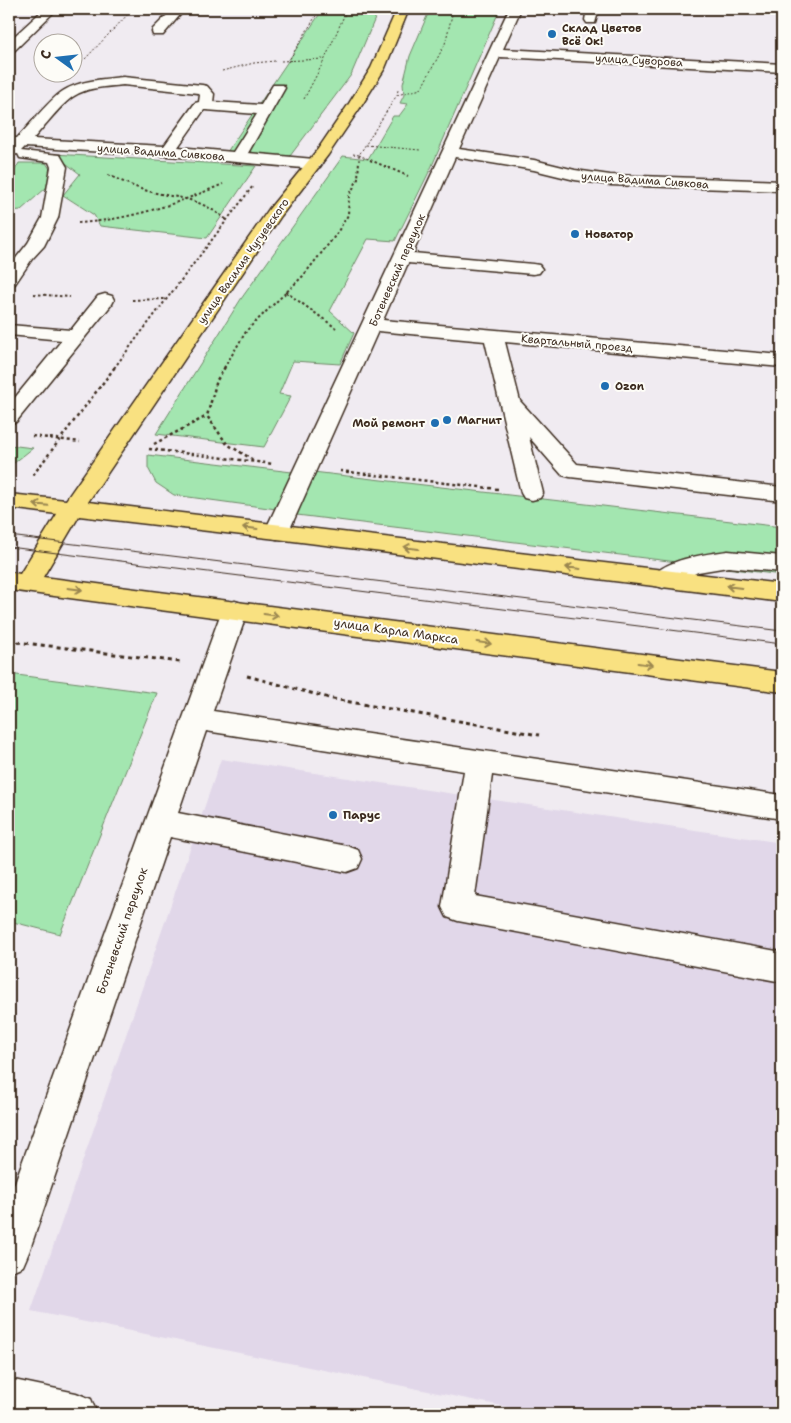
<svg xmlns="http://www.w3.org/2000/svg" width="791" height="1423" viewBox="0 0 791 1423" font-family="'Shantell Sans',sans-serif">
  <rect width="100%" height="100%" fill="#f0ebf1"/>
  <filter id="ink" filterUnits="userSpaceOnUse"><feTurbulence type="fractalNoise" baseFrequency=".02" numOctaves="2"/><feDisplacementMap in="SourceGraphic" scale="10" xChannelSelector="R" yChannelSelector="G"/><feConvolveMatrix kernelMatrix="1 2 1 2 8 2 1 2 1" color-interpolation-filters="sRGB"/></filter>
  <g filter="url(#ink)">
    <path fill="#e1d7e9" d="M221 759 782 843V1414H542L31 1311Z"/>
    <path fill="#a3e6b0" stroke="#6f8867" d="M323 9H379L351 75 290 156 227 152Z
      M430 9H500L431 168 395 241 368 239 330 311 354 333 340 364 293 361 279 394 291 396 264 447 156 434 241 299 343 156 368 159 393 116H399L408 104 400 103 404 95 403 84 410 56Z
      M54 154 256 166 207 238 100 226 94 215 63 195 80 174Z
      M19 163H46L52 172 46 188 21 210 9 211V180Z
      M9 445 33 448 9 467Z
      M148 455 292 472 276 509 174 495 156 483 148 468Z
      M313 472 782 527V575L297 515Z
      M9 674 157 693 60 934 9 921Z"/>
    <g fill="none" stroke-linecap="round" stroke-linejoin="round">
      <defs>
        <path id="minor" d="M44 9H57L14 51 9 52V41Z
          M173 9H185L163 35H153L152 32 153 29Z
          M509 9H521L503 49 782 64V72L500 57 459 149 534 160 575 170 610 175 782 181V191L610 185 575 180 534 170 455 157 413 253 533 264 539 265 542 269 539 273 533 274 408 263 383 320 782 355V367L505 342 520 401 577 464 782 487V501L570 477 562 475 529 437 543 493 540 498 532 500 524 498 521 493 485 341 378 331 289 531 285 537 277 539 269 537 265 531Z
          M587 9H599L595 23H587L585 20Z
          M123 77 202 85 207 86 214 94 213 102 261 105 273 85H283L285 88 248 153 314 159 320 161 322 164 320 167 314 169 168 156 25 147 21 151 60 155 67 167 58 218 44 246 32 259 15 284 9 285V267L28 243 42 218 51 167 49 162 20 158 18 154 9 155V138H17C29 126 50 99 63 91 80 80 104 79 123 77ZM123 85 198 93 200 95 199 102 195 103 164 146 33 139C43 128 62 103 74 96 88 87 106 87 123 85ZM204 110H206L257 114 233 152 178 147Z
          M105 294 112 296 114 300 112 304 16 422 9 424V405L62 340 9 335V325L71 330 98 296Z
          M728 551 782 556V572L728 567 698 572 663 588 654 585 651 579C663 559 706 554 728 551Z
          M235 601 244 604 248 610 213 711 782 795V819L492 775 475 896 782 952V982L458 921 447 917 442 907 464 771 206 731 178 813 347 846 358 850 362 859 358 868 347 872 170 837 29 1252 23 1266 9 1272V1199L222 610 226 604Z
          M9 1379 76 1393 91 1399 97 1414H9Z"/>
        <path id="major" d="M397 9H409L385 68 362 105 328 155 281 216 88 502 782 584V602L277 539 79 516 43 577 782 672V692L9 590V572L20 574 57 514 9 508V494L66 500 269 209 318 149 348 105 371 68Z"/>
      </defs>
      <use href="#minor" stroke="#3b2a1e" stroke-width="3"/>
      <use href="#major" stroke="#3b2a1e" stroke-width="3"/>
      <path stroke="#3b2a1e" stroke-width="1" stroke-dasharray="2 2" stroke-linecap="butt" d="M85 59 133 9
        M281 61 325 59
        M288 62 320 9
        M222 71 254 63 275 61
        M397 95 421 89 445 44 452 15 448 9
        M304 99 325 59 347 9
        M366 145 420 150
        M353 154 359 155 397 95 398 90
        M359 155 373 161
        M359 161V155"/>
      <path stroke="#3b2a1e" stroke-width="2" stroke-dasharray="2.5 2.5" stroke-linecap="butt" d="M370 160 408 176
        M108 175C122 181 137 189 152 192 186 200 197 197 227 220
        M78 223C129 220 177 204 223 184
        M286 292 336 328
        M34 294 70 297
        M132 300 165 299
        M114 368 253 186
        M224 368 247 330 303 276 335 236 348 215 349 196 358 179 359 160"/>
      <path stroke="#3b2a1e" stroke-width="2.5" stroke-dasharray="3 3" stroke-linecap="butt" d="M225 367 217 380 207 416 227 444 255 461
        M32 436 80 442
        M154 444 207 416
        M149 449 274 464
        M340 471 498 489
        M33 475 115 367"/>
      <path stroke="#3b2a1e" stroke-width="3" stroke-dasharray="4 4" stroke-linecap="butt" d="M9 641 180 662
        M247 676 333 699 539 735"/>
      <use href="#minor" fill="#fdfcf7" fill-rule="evenodd"/>
      <use href="#major" fill="#f9e181" fill-rule="evenodd"/>
      <path stroke="#3b2a1e" stroke-width="1" d="M9 536 782 631
        M9 547 782 644"/>
    </g>
    <defs><path id="oneway-shaft" d="M-6 0H5M1.5-3L5.5 0L1.5 3" fill="none" stroke-width="1.6" stroke-linecap="round" stroke-linejoin="round" transform="scale(1.25)"/></defs>
    <g stroke="#9a8650">
      <use href="#oneway-shaft" transform="translate(41 505) rotate(-174)"/>
      <use href="#oneway-shaft" transform="translate(250 528) rotate(-173)"/>
      <use href="#oneway-shaft" transform="translate(411 548) rotate(-173)"/>
      <use href="#oneway-shaft" transform="translate(573 568) rotate(-173)"/>
      <use href="#oneway-shaft" transform="translate(734 587) rotate(-173)"/>
      <use href="#oneway-shaft" transform="translate(75 589) rotate(7)"/>
      <use href="#oneway-shaft" transform="translate(271 615) rotate(8)"/>
      <use href="#oneway-shaft" transform="translate(484 643) rotate(8)"/>
      <use href="#oneway-shaft" transform="translate(645 664) rotate(8)"/>
    </g>
  </g>
  <g fill="#1f6fb2" stroke="#fdfcf7" stroke-width="2">
    <circle cx="552" cy="34" r="5"/>
    <circle cx="575" cy="234" r="5"/>
    <circle cx="605" cy="386" r="5"/>
    <circle cx="447" cy="420" r="5"/>
    <circle cx="435" cy="423" r="5"/>
    <circle cx="333" cy="815" r="5"/>
  </g>
  <g text-anchor="middle" stroke-width="4" stroke-linejoin="round" paint-order="stroke">
    <g font-size="11" font-weight="bold" fill="#3b2a1e" stroke="#fdfcf7" text-anchor="start">
      <text x="562" y="32">Склад Цветов<tspan x="562" dy="13">Всё Ок!</tspan></text>
      <text x="585" y="238">Новатор</text>
      <text x="615" y="390">Ozon</text>
      <text x="457" y="424">Магнит</text>
      <text x="425" y="427" text-anchor="end">Мой ремонт</text>
    </g>
    <g font-size="11" fill="#3b2a1e" stroke="#fdfcf7">
      <text transform="translate(639 60) rotate(3)" y="4">улица Суворова</text>
      <text transform="translate(161 152) rotate(4)" y="4">улица Вадима Сивкова</text>
      <text transform="translate(645 180) rotate(4)" y="4">улица Вадима Сивкова</text>
      <text transform="translate(243 261) rotate(-55)" y="4">улица Василия Чугуевского</text>
      <text transform="translate(397 270) rotate(-66)" y="4">Ботеневский переулок</text>
      <text transform="translate(577 343) rotate(5)" y="4">Квартальный проезд</text>
    </g>
    <g font-size="12" fill="#3b2a1e" stroke="#fdfcf7">
      <text transform="translate(396 631) rotate(8)" y="4">улица Карла Маркса</text>
      <text transform="translate(122 931) rotate(-71)" y="4">Ботеневский переулок</text>
    </g>
    <g font-size="12" font-weight="bold" fill="#3b2a1e" stroke="#fdfcf7" text-anchor="start">
      <text x="343" y="819">Парус</text>
    </g>
  </g>
  <rect width="791" height="1423" fill="none" stroke="#fdfcf7" stroke-width="30"/>
  <rect x="15" y="15" width="761" height="1393" fill="none" stroke="#3b2a1e" stroke-width="2" filter="url(#ink)"/>
  <g transform="translate(58 58) rotate(285)"><circle r="24" fill="#fdfcf7" stroke="#afa8a0"/>
  <path d="M0-4L9 19L0 12L-9 19Z" fill="#1f6fb2"/>
  <text y="-8" font-size="14" font-weight="bold" text-anchor="middle" fill="#3b2a1e">С</text>
  </g>
</svg>
